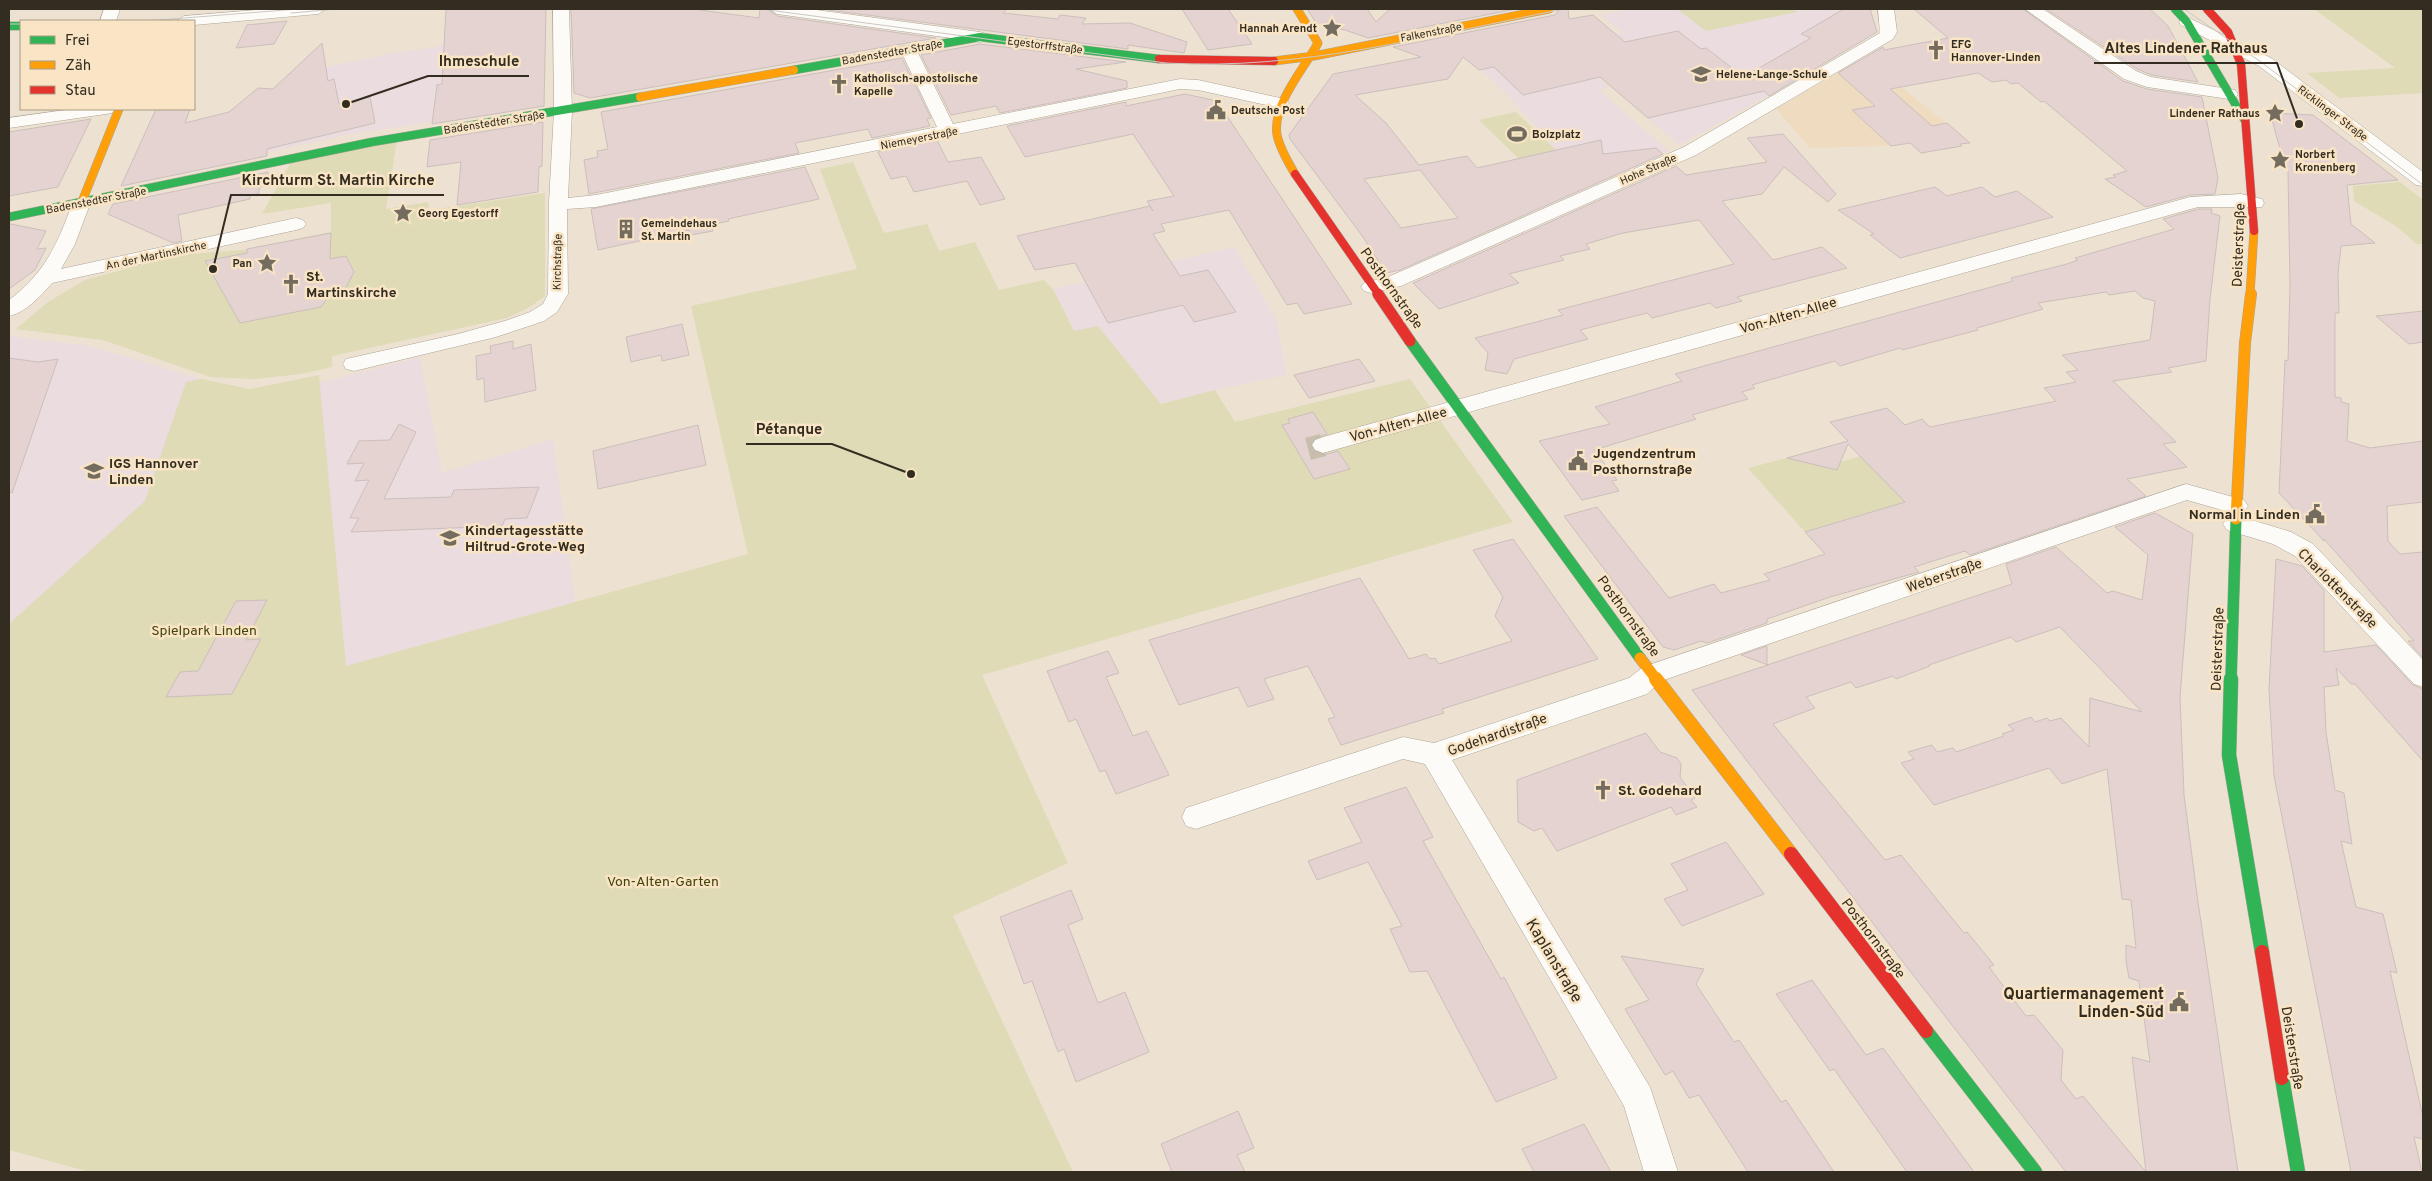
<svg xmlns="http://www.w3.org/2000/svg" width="2432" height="1181" viewBox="0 0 2432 1181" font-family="Overpass,sans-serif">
  <rect width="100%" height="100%" fill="#ede2d1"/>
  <path fill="#efdcc0" d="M1865 57 1959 134 1891 146 1810 148 1776 109Z"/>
  <path fill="#eadcdf" d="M1630 9H1802L1806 11 1828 9 1871 14 1877 30 1793 82 1679 145 1593 71 1615 34 1623 33 1601 15Z
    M484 40 454 86 435 88 432 122 350 134 253 156 289 75 393 53Z
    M1566 52 1609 87 1599 90 1669 151 1569 196 1530 156 1556 150 1510 97 1481 70Z
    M1234 247 1277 321 1286 375 1215 390 1161 404 1098 326 1075 332 1053 289Z
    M9 336 91 346 201 379 188 444 171 497 9 654Z
    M420 357 442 473 553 439 575 602 346 666 319 383Z"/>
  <path fill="#dedbb6" d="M1677 9H1792L1797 12 1706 31Z
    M2314 9H2423V93L2339 98 2307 73 2395 68Z
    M1516 112 1556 150 1519 159 1479 120Z
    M397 140 386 209 428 202 429 210 545 193V296L530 307 507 318 332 356V367L301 374 255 379 210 377 103 340 16 329 48 302 85 280 177 255 242 250 331 232V203L262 214 292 160Z
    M853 162 884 233 927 224 939 251 975 242 999 290 1044 280 1053 289 1074 331 1098 326 1161 404 1215 390 1235 422 1410 379 1513 522 982 675 1068 863 953 916 1073 1172H90L9 1150V624L145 501 186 382 201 379 250 389 319 375 346 666 748 554 691 306 857 269 820 169Z
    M2400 182 2423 200V244H2417L2396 226 2354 201 2353 186Z
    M1810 452 1840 462 1861 456 1926 523 1879 530 1863 514 1805 532 1748 468Z"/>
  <path fill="#e5d3d2" stroke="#cbbfbb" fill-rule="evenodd" d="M446 9H546L544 106 432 124 437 85 442 84Z
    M571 9H693L759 18 760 9H767L777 16 936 38 590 98 574 93Z
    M821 9H1007L1003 13 1058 19 1060 15 1086 18 1082 24 1130 23 1187 42 1184 53 1128 45V49Z
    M1182 9H1228L1252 44 1208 50Z
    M1307 9H1367L1376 22 1390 9H1516L1368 38 1345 30 1317 24Z
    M1560 9H1568L1569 19 1593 15 1625 42 1678 31 1701 49 1706 48 1740 74 1754 71 1811 38 1801 34 1844 9H1870L1877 32 1769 96 1764 91 1648 118 1600 77 1523 95 1494 67 1479 70 1463 57 1448 79 1355 95 1386 123 1419 165 1467 156 1477 168 1601 140 1603 154 1656 148 1663 154 1400 270 1386 273 1363 237 1290 139 1289 135 1333 74 1421 57 1393 47 1555 15ZM1420 170 1458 218 1401 228 1364 179Z
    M1914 9H2023L2123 81 2147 89 2202 97 2218 178 2215 194 2190 195 2146 207 2105 179 2116 177 2113 175 2127 171 2044 101 2041 102 2018 83 2011 84 2006 80 1992 82 1978 73 1890 89 1932 126 1947 123 1970 143 1960 144 1962 146 1921 153 1910 143 1891 146 1852 110 1875 106 1838 73 1883 47 1884 50 1948 38Z
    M2046 9H2150L2168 26 2198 82 2152 75 2137 69Z
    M287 21 274 44 236 48 247 25Z
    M322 43 328 81 334 79 339 104 370 97 375 123 267 149V156L121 186 156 109H190L185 123 229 112 258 88 273 89Z
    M980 44 1126 62 1076 69 1127 81V88L1000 113 996 106 951 115 921 55Z
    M902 58 931 118 927 119 930 126 872 138 868 129 795 143 799 153 589 194 584 160 598 157 597 151 608 149 601 112Z
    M1185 94 1217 101 1352 304 1304 314 1297 303 1287 305 1229 210 1161 224 1165 231 1153 234 1180 276 1208 270 1236 312 1194 322 1183 305 1108 323 1075 263 1035 270 1017 236 1150 206 1153 211 1147 201 1174 196 1133 134 1025 157 1007 126 1126 102V106Z
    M2270 113 2313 115 2398 180 2347 185 2351 224 2375 243 2341 246 2338 274 2339 313H2335V397L2341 398V402L2349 404 2347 441 2370 448 2423 441V502L2387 506 2388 541 2400 554 2423 552V658L2408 641H2414L2324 539V541L2279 493 2285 360 2288 361 2290 286 2288 171 2286 170Z
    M91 119 58 187 9 196V132Z
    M543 122 542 166 539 167 538 192 457 205 461 162 427 167 430 140Z
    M1783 134 1836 194 1828 202 1784 167 1762 194 1722 201 1773 260 1822 247 1847 268 1737 297 1742 301 1716 308 1710 303 1652 318 1647 313 1580 330 1588 339 1514 359 1507 374 1485 370 1488 353 1475 338 1563 315 1558 310 1734 264 1699 220 1623 233 1586 244 1590 249 1560 256 1564 260 1509 274 1519 283 1439 309 1413 283 1676 166 1686 175 1767 162 1747 138Z
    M937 140 948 162 981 157 1005 199 980 205 967 181 914 192 906 176 891 179 878 152Z
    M805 167 819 199 728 219 729 221 711 225 713 231 691 235 689 230 598 250 591 209Z
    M268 172V180L259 189V193L250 196V199L178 215 182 241 173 243 108 214 113 204Z
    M1935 187 1947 196 1982 187 1995 197 2017 191 2053 217 1900 258 1870 235 1874 234 1838 210Z
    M2198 209H2212L2211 213 2220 216 2210 299 2206 361 2168 368 2172 372 2113 381 2176 442 2163 444 2187 467 2127 479 2146 496 1970 555 1965 551 1914 567 1919 572 1830 597 1767 619V623L1707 643 1701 641 1674 650 1663 647 1564 516 1597 507 1669 598 1714 584 1721 593 1770 580 1764 574 1825 554 1805 532 1905 502 1848 444 1837 470 1787 458 1848 441 1830 422 1887 408 1905 425 1922 419 1930 427 2056 401 2044 388 2076 382 2066 372 2078 370 2062 355 2150 340 2155 301 2143 298 2135 291 2109 295 2106 292 2038 303 2043 309 1977 328 1978 330 1902 350 1900 348 1840 366 1835 361 1752 385 1755 388 1742 392 1748 399 1692 415 1696 419 1594 450 1617 480 1612 481 1619 491 1582 500 1539 441 1610 424 1595 407 1682 381 1675 374 2013 281 2011 278 2067 264 2078 260 2075 258 2174 229 2163 219Z
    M11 224 46 231 37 249 46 248 35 270 9 289V225Z
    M331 233 330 259 346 256 354 272 344 291 330 294 321 307 240 323 205 261 247 253V249Z
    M2423 311V342L2409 344 2376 316Z
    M682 324 689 355 662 361 661 355 631 362 626 337Z
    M513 341V349L531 344 536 390 485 402 484 378 477 380 476 356 491 353 490 346Z
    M9 358 38 362 58 359 12 493 9 492Z
    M1359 359 1375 381 1309 398 1294 375Z
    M1313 412 1327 434 1313 439 1310 444 1313 451 1324 455 1338 451 1350 469 1314 479 1282 425 1290 423 1288 419Z
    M399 424 416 432 384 499 451 497 454 490 539 487 527 518 505 519 502 526 351 532 359 518H350L369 480 355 481 364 463 347 464 359 441 390 440Z
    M698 425 706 465 598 489 593 451Z
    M2155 513 2193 534 2180 697 2184 795 2198 902 2238 1172H2146L2132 1057 2150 1062 2139 981 2129 978 2126 961V945L2136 948 2131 900 2122 899 2107 769 2062 784 2049 768 1934 805 1901 763 1914 759 1908 752 1932 745 1937 752 1953 748 1956 752 2004 736 2002 734 2014 730 2008 725 2031 717 2035 722 2047 718 2050 721 2061 718 2089 747 2090 698 2142 712 2060 627 2016 642 2011 637 1929 665 1930 666 1896 679 1893 676 1856 688 1851 682 1806 697 1815 708 1773 724 1885 860 1901 855 1964 933 1967 932 1994 965 1989 967 2026 1016 2034 1015 2063 1050 2061 1080 2076 1099 2083 1096 2146 1172H2066L1692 690 1768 665 1741 655 1767 646V665L2012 584 2006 564 2056 547 2107 593 2113 591 2142 600 2148 555 2115 527Z
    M1513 539 1598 659 1442 709 1444 713 1341 745 1328 719 1335 717 1308 666 1264 679 1274 699 1248 707 1238 687 1179 705 1149 640 1360 578 1409 659 1426 654 1430 659 1435 658 1439 664 1512 641 1495 616 1503 597 1473 550Z
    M2276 559 2302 566 2324 590V652L2376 645 2413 685 2423 689V761L2355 684H2351L2336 668 2339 685 2324 687 2326 732 2335 790 2344 793 2352 844 2341 841 2356 907 2383 914 2397 973 2390 971 2423 1117V1139L2414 1137 2422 1172H2351L2274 776 2269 689Z
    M267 600 246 640 261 639 232 694 166 697 180 672 198 671 236 601Z
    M1108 651 1119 673 1106 677 1133 736 1147 731 1169 775 1116 794 1105 770 1100 772 1076 719 1069 722 1047 671Z
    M1646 733 1660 752 1677 758 1681 764 1680 777 1695 798 1691 800 1697 807 1676 815 1671 807 1557 851 1542 828 1534 831 1518 822 1517 780Z
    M1406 787 1433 837 1423 841 1501 979 1504 977 1557 1078 1496 1102 1427 971 1410 972 1390 929 1402 926 1368 862 1317 880 1308 861 1362 842 1344 808Z
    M1726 842 1764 894 1682 926 1664 899 1688 890 1671 864Z
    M1071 890 1083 919 1068 925 1098 1003 1125 992 1149 1052 1076 1082 1064 1049 1058 1052 1032 981 1024 984 1000 917Z
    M1621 956 1704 969 1696 984 1734 1042 1739 1040 1781 1102 1786 1100 1834 1172H1748L1699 1095 1689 1098 1673 1071 1665 1075 1625 1009 1649 1000Z
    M1812 980 1866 1055 1883 1048 1974 1172H1907L1834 1069 1830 1071 1776 994Z
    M1238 1111 1254 1148 1237 1155 1245 1172H1172L1161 1144Z
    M1584 1124 1611 1172H1534L1522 1149Z"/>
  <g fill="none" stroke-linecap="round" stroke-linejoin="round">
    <path stroke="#c8beae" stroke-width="23" stroke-dasharray="23 12" stroke-linecap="butt" d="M1308 449 1323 445"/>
    <defs>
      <path id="street" d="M104 9H120L116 21H100Z
        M268 9H326L318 14 194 25V21H176L184 16Z
        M553 9H569L572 111 568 198 596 195 937 127 900 49 902 46H914L916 49 953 124 1180 79 1198 80 1280 98 1286 99 1289 103 1286 107 1280 108 1198 90 1180 89 596 207 567 209 568 294 557 312 544 321 496 337 354 371 346 369 343 364 346 359 458 334 508 320 530 312 543 304 548 294 549 203 554 111Z
        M769 9H809L980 32 986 34 988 37 986 40 980 42 777 14Z
        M1878 9H1894L1897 32 1893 39 1696 155 1401 286 1371 293 1364 291 1361 287 1364 283 1388 277 1684 147 1880 33Z
        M2025 9H2043L2136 71 2151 77 2229 89 2235 90 2238 94 2235 98 2229 99 2147 87 2124 79Z
        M2187 17 2271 58 2423 172V186L2416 185 2259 66 2181 25 2179 22 2181 19Z
        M72 109H115L112 113 106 114 9 128V118Z
        M2241 194 2262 199 2264 203 2262 207H2198L1323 453 1315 450 1312 445 1315 440 1323 437 2190 197Z
        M81 198 88 200 90 204 75 244 61 269 296 218 303 220 306 224 303 228 296 230 52 283C41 296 25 313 9 316V300C43 275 58 244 72 204L74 200Z
        M2186 484 2244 500 2248 506 2244 512 2236 514 2187 500 1661 681 1647 694 1452 760 1650 1087 1678 1172H1644L1624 1106 1425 764 1403 759 1196 829 1186 826 1182 817 1186 808 1403 737 1434 743 1629 678 1643 667Z
        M2235 515 2291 532 2313 544 2423 660V687L2414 684 2295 556 2273 544 2227 530 2223 524 2227 518Z"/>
      <path id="fast-far2" d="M2175 9 2187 22 2244 119
        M9 26H21
        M794 70 980 37 1159 59
        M9 217 372 142 640 97"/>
      <path id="fast-far1" d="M1410 341 1640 658
        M2231 680 2236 519"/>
      <path id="fast" d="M2231 679 2229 755 2262 952
        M1926 1031 2035 1172
        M2282 1078 2298 1172"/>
      <path id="slow-far2" d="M1274 61 1314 56 1549 9
        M640 97 794 70
        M1295 174C1288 162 1280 149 1277 135 1272 104 1304 69 1318 43L1297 9
        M81 204 119 109
        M2250 295 2254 231"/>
      <path id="slow-far1" d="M2236 519 2245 343 2251 294
        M1640 658 1657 680"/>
      <path id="slow" d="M1656 679 1791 854"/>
      <path id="jam-far2" d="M2207 9 2228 32 2241 64 2254 231
        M1159 59 1274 61
        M1295 174 1379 295"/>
      <path id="jam-far1" d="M1378 294 1410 341"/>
      <path id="jam" d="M1791 854 1926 1031
        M2262 952 2282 1078"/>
    </defs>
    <use href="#street" stroke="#ada497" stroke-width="1"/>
    <use href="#fast-far2" stroke="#ada497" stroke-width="9"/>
    <use href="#fast-far1" stroke="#ada497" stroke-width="12"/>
    <use href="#fast" stroke="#ada497" stroke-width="15"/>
    <use href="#slow-far2" stroke="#ada497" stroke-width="9"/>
    <use href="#slow-far1" stroke="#ada497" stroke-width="12"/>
    <use href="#slow" stroke="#ada497" stroke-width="15"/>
    <use href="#jam-far2" stroke="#ada497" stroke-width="9"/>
    <use href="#jam-far1" stroke="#ada497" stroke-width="12"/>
    <use href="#jam" stroke="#ada497" stroke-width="15"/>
    <use href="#street" fill="#fcfbf8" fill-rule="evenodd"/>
    <use href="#fast-far2" stroke="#30b455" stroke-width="8"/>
    <use href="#fast-far1" stroke="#30b455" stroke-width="11"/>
    <use href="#fast" stroke="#30b455" stroke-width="14"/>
    <use href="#slow-far2" stroke="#ff9f0a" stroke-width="8"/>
    <use href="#slow-far1" stroke="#ff9f0a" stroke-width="11"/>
    <use href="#slow" stroke="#ff9f0a" stroke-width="14"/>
    <use href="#jam-far2" stroke="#e5322d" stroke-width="8"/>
    <use href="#jam-far1" stroke="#e5322d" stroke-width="11"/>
    <use href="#jam" stroke="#e5322d" stroke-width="14"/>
    <path stroke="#cbc8c3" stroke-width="1" d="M761 9 1166 63C1302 71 1431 35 1564 9
      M2184 9 2261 62 2423 185
      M291 13 338 9
      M146 21 298 9
      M9 24H21"/>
  </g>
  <defs>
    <symbol id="sight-bare" viewBox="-9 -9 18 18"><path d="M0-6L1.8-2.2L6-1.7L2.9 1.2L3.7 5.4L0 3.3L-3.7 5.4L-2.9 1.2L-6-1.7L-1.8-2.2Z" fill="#746c5e" stroke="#f9e5c5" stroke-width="2.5" paint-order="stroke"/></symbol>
    <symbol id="church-bare" viewBox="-9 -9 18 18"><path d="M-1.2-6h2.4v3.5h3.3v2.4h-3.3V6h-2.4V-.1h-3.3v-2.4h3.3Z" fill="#746c5e" stroke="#f9e5c5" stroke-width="2.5" paint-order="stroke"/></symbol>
    <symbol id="school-bare" viewBox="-9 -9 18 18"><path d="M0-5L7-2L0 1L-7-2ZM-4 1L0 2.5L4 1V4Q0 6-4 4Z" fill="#746c5e" stroke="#f9e5c5" stroke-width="2.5" paint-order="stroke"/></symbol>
    <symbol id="civic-bare" viewBox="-9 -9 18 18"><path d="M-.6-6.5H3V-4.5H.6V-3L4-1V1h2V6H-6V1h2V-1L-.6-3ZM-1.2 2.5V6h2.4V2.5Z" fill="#746c5e" stroke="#f9e5c5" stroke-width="2.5" paint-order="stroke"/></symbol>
    <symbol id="stadium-bare" viewBox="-9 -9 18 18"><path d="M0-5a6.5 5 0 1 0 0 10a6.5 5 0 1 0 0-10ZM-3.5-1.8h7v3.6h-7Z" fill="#746c5e" stroke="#f9e5c5" stroke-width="2.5" paint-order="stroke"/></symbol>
    <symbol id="building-bare" viewBox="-9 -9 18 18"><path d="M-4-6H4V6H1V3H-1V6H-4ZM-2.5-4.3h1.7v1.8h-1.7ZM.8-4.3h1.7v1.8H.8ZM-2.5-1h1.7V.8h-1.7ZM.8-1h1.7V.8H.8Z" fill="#746c5e" stroke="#f9e5c5" stroke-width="2.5" paint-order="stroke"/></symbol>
  </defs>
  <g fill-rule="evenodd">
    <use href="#sight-bare" x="1318" y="14" width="28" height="28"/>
    <use href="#church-bare" x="1922" y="36" width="28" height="28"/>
    <use href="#school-bare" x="1687" y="60" width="28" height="28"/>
    <use href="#church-bare" x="825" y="70" width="28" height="28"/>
    <use href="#civic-bare" x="1202" y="96" width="28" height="28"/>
    <use href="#sight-bare" x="2261" y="99" width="28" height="28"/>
    <use href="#stadium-bare" x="1503" y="120" width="28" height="28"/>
    <use href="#sight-bare" x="2266" y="146" width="28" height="28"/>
    <use href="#sight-bare" x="389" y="199" width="28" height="28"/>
    <use href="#building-bare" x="612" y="215" width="28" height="28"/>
    <use href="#sight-bare" x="253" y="249" width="28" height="28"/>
    <use href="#church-bare" x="277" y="270" width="28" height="28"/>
    <use href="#civic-bare" x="1564" y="447" width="28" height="28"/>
    <use href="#school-bare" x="80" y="457" width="28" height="28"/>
    <use href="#civic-bare" x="2301" y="500" width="28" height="28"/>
    <use href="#school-bare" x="436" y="524" width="28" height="28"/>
    <use href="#church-bare" x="1589" y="776" width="28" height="28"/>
    <use href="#civic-bare" x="2165" y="988" width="28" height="28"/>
  </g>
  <g text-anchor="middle" stroke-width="5" stroke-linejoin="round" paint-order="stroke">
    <g font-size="11" font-weight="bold" fill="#332c20" stroke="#f9e5c5" text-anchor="start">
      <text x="1317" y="32" text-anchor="end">Hannah Arendt</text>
      <text x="1951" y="48">EFG<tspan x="1951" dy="13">Hannover-Linden</tspan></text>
      <text x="1716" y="78">Helene-Lange-Schule</text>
      <text x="854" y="82">Katholisch-apostolische<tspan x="854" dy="13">Kapelle</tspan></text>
      <text x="1231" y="114">Deutsche Post</text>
      <text x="2260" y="117" text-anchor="end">Lindener Rathaus</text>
      <text x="1532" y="138">Bolzplatz</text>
      <text x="2295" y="158">Norbert<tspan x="2295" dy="13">Kronenberg</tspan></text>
      <text x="418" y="217">Georg Egestorff</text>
      <text x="641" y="227">Gemeindehaus<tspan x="641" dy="13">St. Martin</tspan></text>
      <text x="252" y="267" text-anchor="end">Pan</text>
    </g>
    <g font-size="11" fill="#332c20" stroke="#f9e5c5">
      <text transform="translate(1431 32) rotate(-11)" y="4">Falkenstraße</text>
      <text transform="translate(1045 45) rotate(7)" y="4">Egestorffstraße</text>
      <text transform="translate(892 52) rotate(-10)" y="4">Badenstedter Straße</text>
      <text transform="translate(2333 113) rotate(37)" y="4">Ricklinger Straße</text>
      <text transform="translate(494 122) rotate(-9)" y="4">Badenstedter Straße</text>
      <text transform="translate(919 138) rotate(-11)" y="4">Niemeyerstraße</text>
      <text transform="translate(1648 169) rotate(-24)" y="4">Hohe Straße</text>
      <text transform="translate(96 200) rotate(-11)" y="4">Badenstedter Straße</text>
      <text transform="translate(156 255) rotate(-12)" y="4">An der Martinskirche</text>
      <text transform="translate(557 262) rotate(-89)" y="4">Kirchstraße</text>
    </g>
    <g font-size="14" fill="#332c20" stroke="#f9e5c5">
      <text transform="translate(2238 245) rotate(-88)" y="5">Deisterstraße</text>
      <text transform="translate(1392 288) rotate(54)" y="5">Posthornstraße</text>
      <text transform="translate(1788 315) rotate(-16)" y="5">Von-Alten-Allee</text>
      <text transform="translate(1398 424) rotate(-15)" y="5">Von-Alten-Allee</text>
      <text transform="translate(1944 575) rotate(-19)" y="5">Weberstraße</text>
      <text transform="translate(2338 588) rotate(45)" y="5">Charlottenstraße</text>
      <text transform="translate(1629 616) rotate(54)" y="5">Posthornstraße</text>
      <text transform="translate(2217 649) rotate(-88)" y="5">Deisterstraße</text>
      <text transform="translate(1497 734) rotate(-19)" y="5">Godehardistraße</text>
      <text transform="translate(1874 938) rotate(53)" y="5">Posthornstraße</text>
      <text transform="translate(2293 1048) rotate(81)" y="5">Deisterstraße</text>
    </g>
    <g font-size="14" font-weight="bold" fill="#332c20" stroke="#f9e5c5" text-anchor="start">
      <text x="306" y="281">St.<tspan x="306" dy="16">Martinskirche</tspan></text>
      <text x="1593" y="458">Jugendzentrum<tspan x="1593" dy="16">Posthornstraße</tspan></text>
      <text x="109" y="468">IGS Hannover<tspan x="109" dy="16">Linden</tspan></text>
      <text x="2300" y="519" text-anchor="end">Normal in Linden</text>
      <text x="465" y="535">Kindertagesstätte<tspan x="465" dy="16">Hiltrud-Grote-Weg</tspan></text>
      <text x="1618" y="795">St. Godehard</text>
    </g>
    <g font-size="14" fill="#42440c" stroke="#f9e5c5">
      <text x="204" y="635">Spielpark Linden</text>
      <text x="663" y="886">Von-Alten-Garten</text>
    </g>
    <g font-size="16" fill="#332c20" stroke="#f9e5c5">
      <text transform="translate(1555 960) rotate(59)" y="6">Kaplanstraße</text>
    </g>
    <g font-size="16" font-weight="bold" fill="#332c20" stroke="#f9e5c5" text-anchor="end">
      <text x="2164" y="999">Quartiermanagement<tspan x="2164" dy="18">Linden-Süd</tspan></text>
    </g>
  </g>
  <path fill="none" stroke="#332c20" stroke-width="2" d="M2299 124L2277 63H2094M346 104L428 76H529M213 269L231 195H444M911 474L832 444H746"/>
  <g fill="#332c20" stroke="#f9e5c5" stroke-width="2">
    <circle cx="2299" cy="124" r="5"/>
    <circle cx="346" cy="104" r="5"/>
    <circle cx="213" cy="269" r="5"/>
    <circle cx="911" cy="474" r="5"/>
  </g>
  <g font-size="15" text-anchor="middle" font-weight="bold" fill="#332c20" stroke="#f9e5c5" stroke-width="5" stroke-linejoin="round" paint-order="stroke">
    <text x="2186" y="53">Altes Lindener Rathaus</text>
    <text x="479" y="66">Ihmeschule</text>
    <text x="338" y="185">Kirchturm St. Martin Kirche</text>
    <text x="789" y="434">Pétanque</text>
  </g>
  <rect width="2432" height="1181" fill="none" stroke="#332c20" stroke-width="20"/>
  <rect x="20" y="20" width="175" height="90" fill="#f9e5c5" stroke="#aa9b83"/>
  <rect x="30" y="36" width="25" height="8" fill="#30b455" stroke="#aa9b83"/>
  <text x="65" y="45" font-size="15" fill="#332c20">Frei</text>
  <rect x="30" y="61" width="25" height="8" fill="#ff9f0a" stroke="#aa9b83"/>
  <text x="65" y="70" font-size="15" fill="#332c20">Zäh</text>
  <rect x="30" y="86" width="25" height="8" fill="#e5322d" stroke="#aa9b83"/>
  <text x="65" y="95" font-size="15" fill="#332c20">Stau</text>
</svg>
